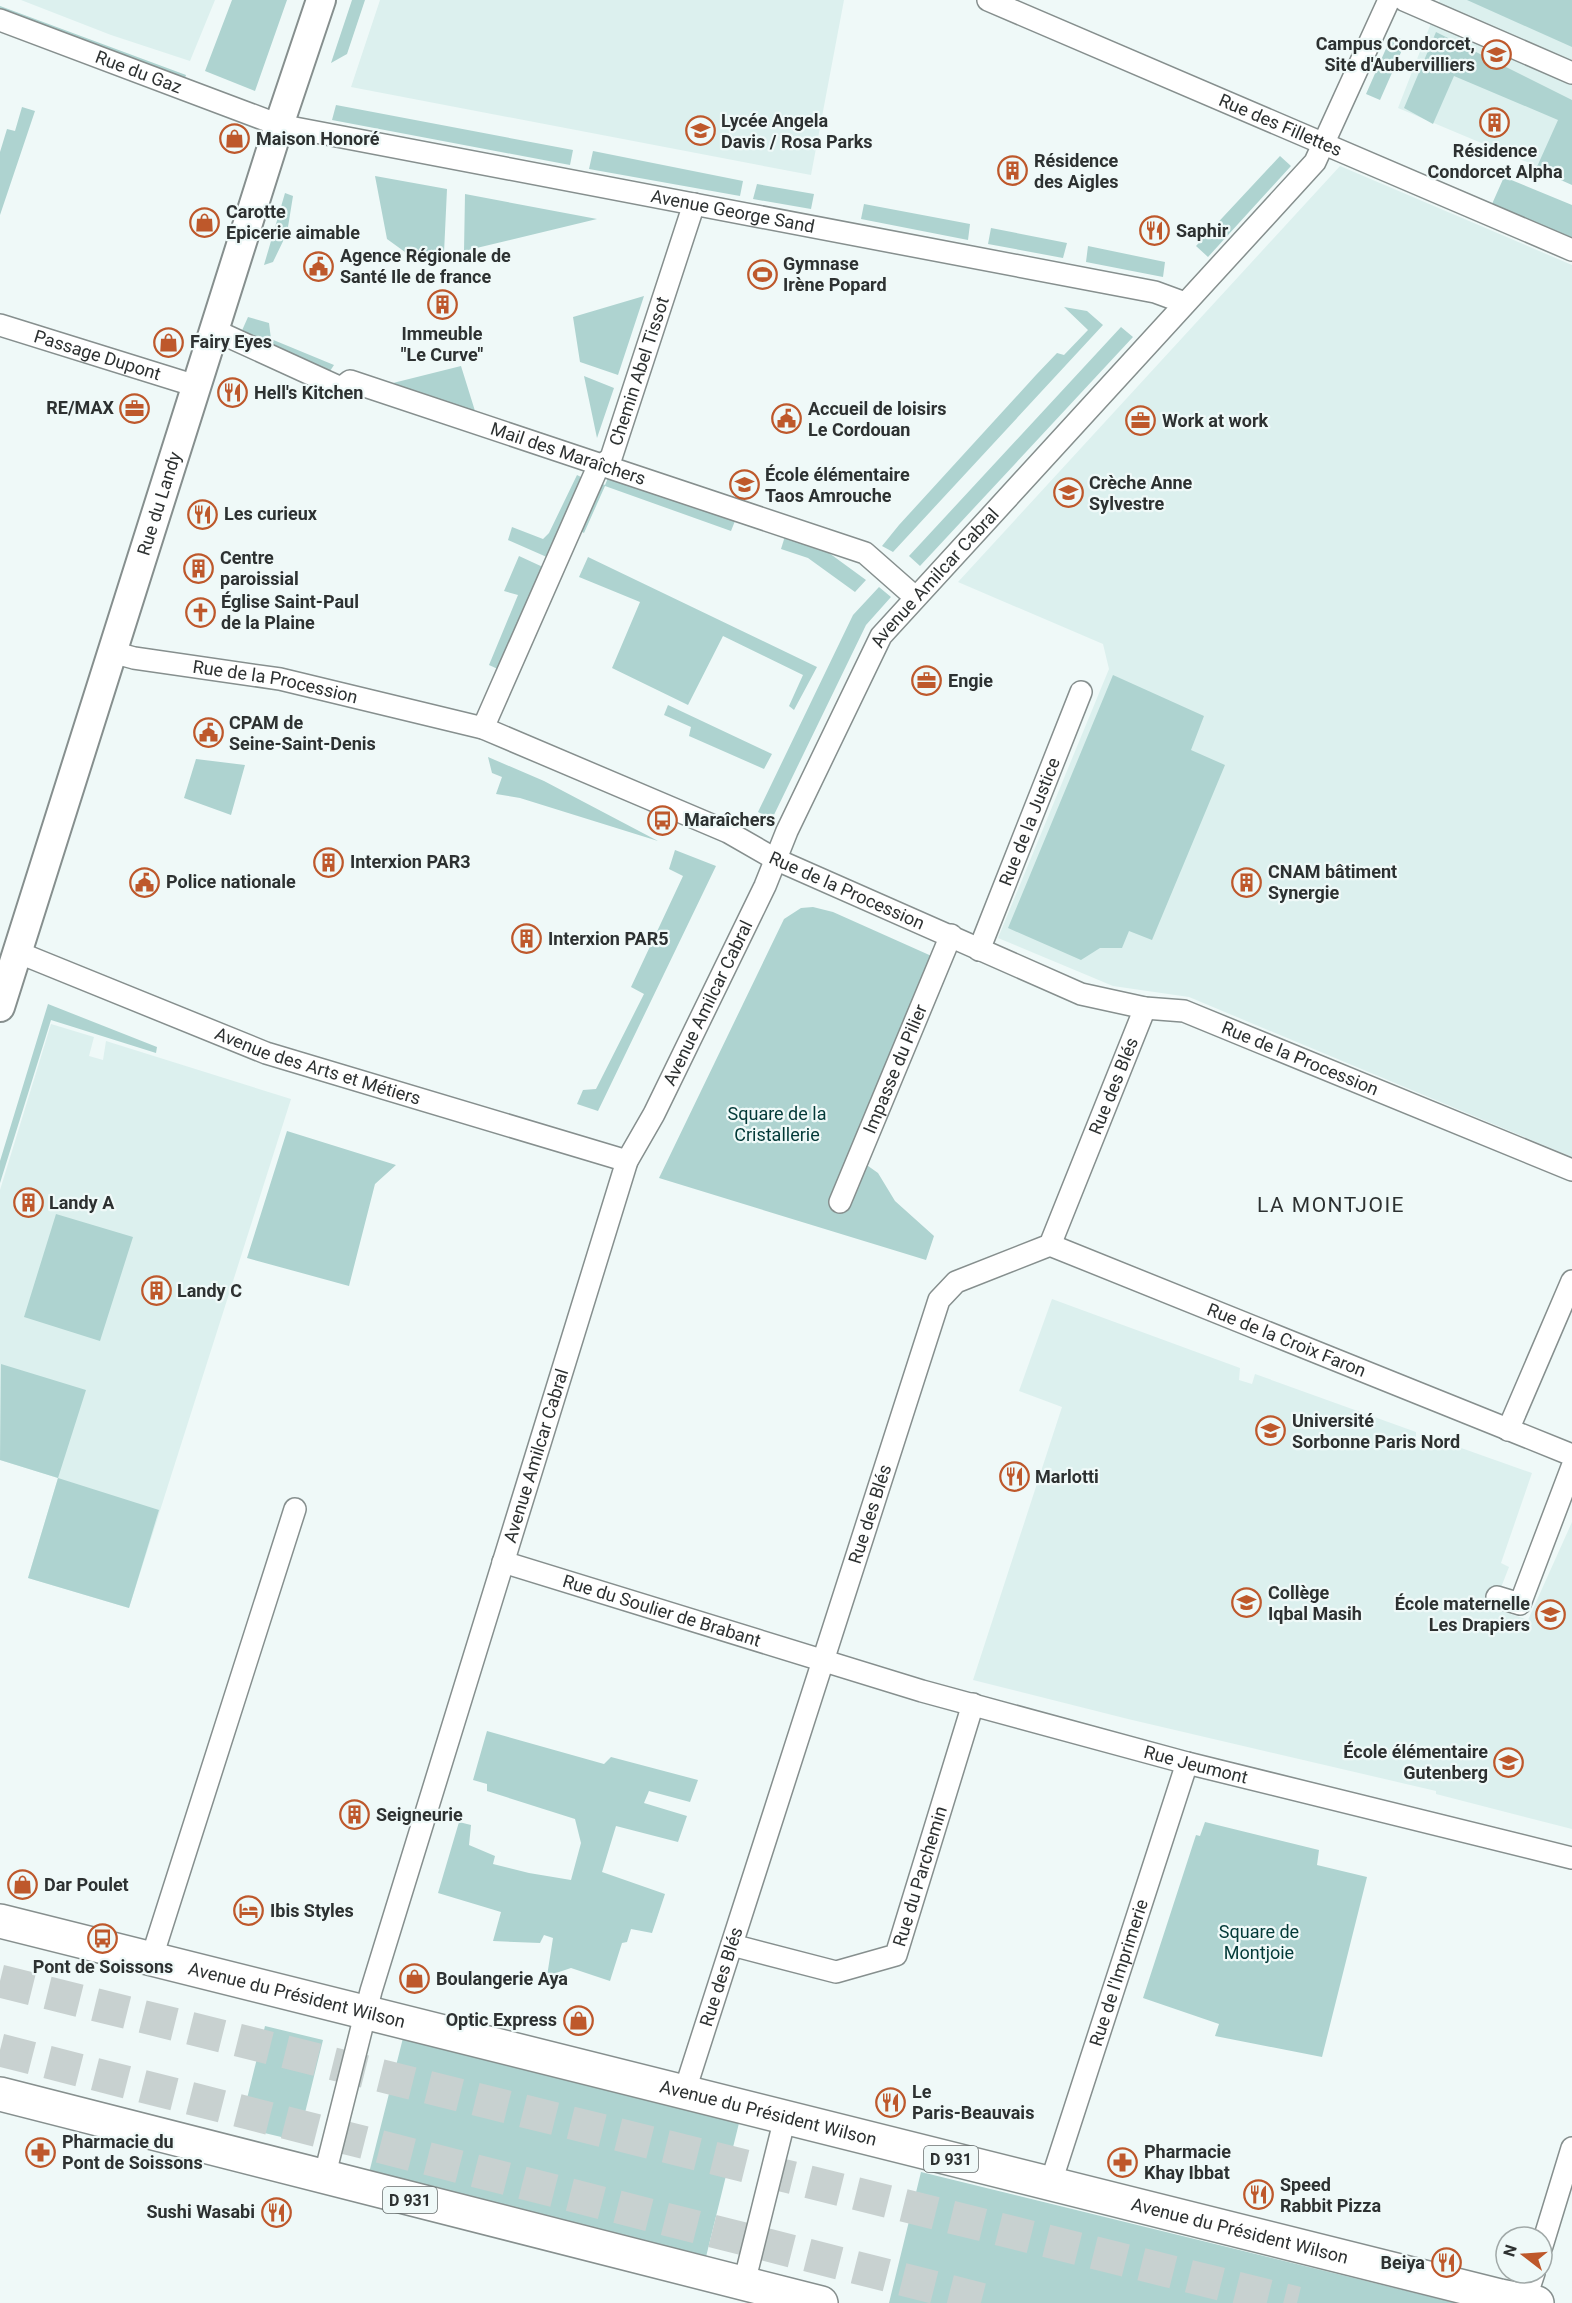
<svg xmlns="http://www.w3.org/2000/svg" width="1572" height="2303" viewBox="0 0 1572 2303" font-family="Roboto,sans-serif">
  <rect width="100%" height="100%" fill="#eff9f8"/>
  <path fill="#dcf0ee" d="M21 0H215L190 61 111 35Z
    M380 0H844L811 175 351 87Z
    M1440 0H1572V181L1398 108Z
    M1340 166 1572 265V1157L1189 997 1113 986 998 938 1109 669 1103 644 958 582Z
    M51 1024 94 1037 89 1056 103 1060 106 1041 291 1099 129 1608 28 1578 58 1478 0 1460V1190Z
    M1052 1299 1240 1368 1239 1380 1252 1384 1255 1374 1416 1432V1445L1429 1449 1433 1438 1532 1473 1501 1563 1509 1567 1493 1608 1528 1620 1572 1522V1829L1436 1794V1791L1128 1719 973 1680 1062 1407 1019 1391Z"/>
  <path fill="#aed3d0" d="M232 0H287L255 91 205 71Z
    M352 0H365L347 54 331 63Z
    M1467 0H1572V47Z
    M0 6 186 75 184 81 0 13Z
    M1436 32 1572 100V185L1536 169 1558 120 1454 76 1433 124 1404 108Z
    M1392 35 1406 41 1380 100 1366 94Z
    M336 105 573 150 570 165 332 120Z
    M22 107 35 111 0 215V152L7 129 15 131Z
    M593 151 743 181 740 196 589 169Z
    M1280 156 1291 166 1208 257 1196 246Z
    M375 176 447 189 444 253 416 260 387 239Z
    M1504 177 1572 205V238L1492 204Z
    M757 184 814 194 811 209 753 199Z
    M285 193 293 196 287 233 273 262 264 265Z
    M465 194 597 219 464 251Z
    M864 204 970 224 968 240 861 219Z
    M991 228 1067 243 1063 258 988 244Z
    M1088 246 1165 262 1163 277 1086 262Z
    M644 296 618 375 580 362 573 317Z
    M1064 307 1087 311 1103 325 893 552 882 546 899 525 1036 375 1057 353 1064 355 1088 330Z
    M248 317 269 323 271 339 334 365 326 377 240 335Z
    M1121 327 1133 337 920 566 909 556Z
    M461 366 475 411 389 384Z
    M584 376 614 388 597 438Z
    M610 473 737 516 731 531 605 486 584 533 575 528 595 481 605 485Z
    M577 475 585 479 549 558 508 540 512 527 543 539 549 533Z
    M786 533 814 542 866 580 855 592 808 558 781 549Z
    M519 556 545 568 500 670 489 665 518 595 504 591Z
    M588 557 817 667 794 710 789 706 803 675 723 636 688 705 612 668 640 602 579 577Z
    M879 587 891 597 866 625 772 819 758 812 853 615Z
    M1113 675 1204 716 1191 750 1225 765 1152 940 1129 931 1122 948H1100L1081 960 1008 928Z
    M668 705 772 754 764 769 689 736 691 727 664 715Z
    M488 757 544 781 658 841 520 798 496 794 502 777 492 773Z
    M196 759 245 765 231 815 184 798Z
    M675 850 716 866 598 1111 577 1104 583 1090 596 1089 644 994 631 987 683 876 669 869Z
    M813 907 833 912 936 958 854 1156 878 1173 895 1201 934 1236 926 1260 659 1178 784 919 801 908Z
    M48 1004 157 1047 156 1053 51 1020 0 1183V1161Z
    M287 1131 396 1165 375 1184 349 1286 247 1258Z
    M56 1214 133 1237 100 1341 24 1317Z
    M1 1364 86 1390 58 1478 159 1510 129 1608 28 1578 58 1478 0 1460Z
    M487 1731 604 1764 611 1757 698 1780 690 1802 649 1791 644 1803 687 1816 678 1842 616 1826 602 1872 665 1894 652 1933 631 1929 627 1942 622 1943 610 1981 571 1968 547 1976 553 1938 544 1935 540 1943 493 1941 501 1912 438 1893 459 1822 471 1825 469 1845 495 1856 493 1864 529 1873 571 1880 581 1843 575 1819 487 1791V1784L473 1780Z
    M1205 1822 1319 1850 1317 1865 1367 1877 1322 2057 1215 2036 1219 2024 1143 1998 1196 1835 1200 1836Z
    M265 2026 323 2040 298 2141 240 2127Z
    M403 2038 739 2123 704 2265 368 2177Z
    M921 2172 1456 2303H889Z"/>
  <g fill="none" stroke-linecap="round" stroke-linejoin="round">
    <path stroke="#c8d1d0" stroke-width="33" stroke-dasharray="33 16" stroke-linecap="butt" d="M0 1981 1297 2303
      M0 2050 996 2303"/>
    <defs>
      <g id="street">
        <path id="s1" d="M988 0 1572 250"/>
        <path d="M1404 0 1572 73"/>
        <path id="s2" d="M0 20 279 125 1155 292 1185 303"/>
        <path id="s3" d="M0 325 196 386"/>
        <path id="s4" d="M214 330 341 388 350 381 865 553 915 597"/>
        <path id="s5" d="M112 652 134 658 280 679 483 728 728 832 775 859 1081 994 1145 1008 1184 1011 1572 1170"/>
        <path id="s6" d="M483 728 597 469 611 458 694 204"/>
        <path id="s7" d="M979 950 1081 692"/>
        <path id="s8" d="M17 952 266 1053 627 1161"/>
        <path id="s9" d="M840 1202 951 935"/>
        <path id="s10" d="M1050 1245 1572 1455"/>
        <path d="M1508 1430 1572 1281"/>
        <path id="s11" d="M503 1562 922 1691 1187 1763 1572 1858"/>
        <path d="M1497 1597 1520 1604 1572 1467"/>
        <path id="s12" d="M732 1945 836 1972 896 1955 973 1704"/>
        <path d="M151 1960 295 1509"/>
        <path id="s13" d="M684 2093 939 1300 956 1282 1050 1245 1145 1008"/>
        <path id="s14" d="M324 2178 371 1991 627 1161 654 1114 765 886 787 831 881 636 1315 162 1389 0"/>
        <path id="s15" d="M1051 2182 1187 1763"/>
        <path d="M1542 2246 1572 2148"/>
        <path d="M744 2283 785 2118"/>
        <path d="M1524 2303 1534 2273"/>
      </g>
      <g id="secondary">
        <path id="s16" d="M0 1007 279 125 321 0"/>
      </g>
      <g id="primary">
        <path id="s17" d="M0 1921 1500 2296 1537 2303"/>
        <path d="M0 2094 821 2303"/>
      </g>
    </defs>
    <use href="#street" stroke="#868f8e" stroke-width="24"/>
    <use href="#secondary" stroke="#868f8e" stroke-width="32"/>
    <use href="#primary" stroke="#868f8e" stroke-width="36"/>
    <use href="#street" stroke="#fff" stroke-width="21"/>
    <use href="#secondary" stroke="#fff" stroke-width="28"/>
    <use href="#primary" stroke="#fff" stroke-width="33"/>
  </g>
  <defs>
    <symbol id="university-ring" viewBox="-11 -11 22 22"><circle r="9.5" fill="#eff9f8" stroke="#be582b" stroke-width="1.5"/><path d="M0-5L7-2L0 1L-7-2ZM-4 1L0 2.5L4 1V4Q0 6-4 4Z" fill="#be582b"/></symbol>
    <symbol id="building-ring" viewBox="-11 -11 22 22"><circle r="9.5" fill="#eff9f8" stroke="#be582b" stroke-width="1.5"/><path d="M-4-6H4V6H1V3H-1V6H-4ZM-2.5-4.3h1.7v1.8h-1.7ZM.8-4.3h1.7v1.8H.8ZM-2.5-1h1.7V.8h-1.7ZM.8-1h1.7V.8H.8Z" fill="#be582b"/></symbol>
    <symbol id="school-ring" viewBox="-11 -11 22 22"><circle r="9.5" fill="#eff9f8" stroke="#be582b" stroke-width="1.5"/><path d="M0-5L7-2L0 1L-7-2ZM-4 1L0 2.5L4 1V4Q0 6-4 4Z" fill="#be582b"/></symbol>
    <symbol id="shop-ring" viewBox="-11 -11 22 22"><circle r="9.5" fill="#eff9f8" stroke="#be582b" stroke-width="1.5"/><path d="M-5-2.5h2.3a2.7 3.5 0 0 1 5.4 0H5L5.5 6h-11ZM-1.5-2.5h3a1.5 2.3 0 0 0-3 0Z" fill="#be582b"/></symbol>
    <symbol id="restaurant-ring" viewBox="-11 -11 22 22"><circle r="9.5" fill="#eff9f8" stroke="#be582b" stroke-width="1.5"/><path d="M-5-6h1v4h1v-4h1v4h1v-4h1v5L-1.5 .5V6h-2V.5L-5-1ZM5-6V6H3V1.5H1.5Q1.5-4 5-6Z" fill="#be582b"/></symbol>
    <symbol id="civic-ring" viewBox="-11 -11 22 22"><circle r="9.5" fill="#eff9f8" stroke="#be582b" stroke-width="1.5"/><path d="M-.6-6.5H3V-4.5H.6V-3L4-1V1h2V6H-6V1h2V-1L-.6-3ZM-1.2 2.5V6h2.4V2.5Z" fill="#be582b"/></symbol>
    <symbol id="stadium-ring" viewBox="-11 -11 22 22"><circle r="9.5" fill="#eff9f8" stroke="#be582b" stroke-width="1.5"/><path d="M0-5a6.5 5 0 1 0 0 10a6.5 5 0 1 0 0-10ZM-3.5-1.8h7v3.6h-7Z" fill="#be582b"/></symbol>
    <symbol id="office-ring" viewBox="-11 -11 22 22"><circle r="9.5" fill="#eff9f8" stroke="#be582b" stroke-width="1.5"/><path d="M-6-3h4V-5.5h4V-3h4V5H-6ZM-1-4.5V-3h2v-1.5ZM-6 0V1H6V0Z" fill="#be582b"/></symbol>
    <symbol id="church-ring" viewBox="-11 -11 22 22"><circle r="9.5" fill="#eff9f8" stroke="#be582b" stroke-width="1.5"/><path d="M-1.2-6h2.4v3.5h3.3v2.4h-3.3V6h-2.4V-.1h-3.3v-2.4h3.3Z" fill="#be582b"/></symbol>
    <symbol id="bus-ring" viewBox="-11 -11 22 22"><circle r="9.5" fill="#eff9f8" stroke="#be582b" stroke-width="1.5"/><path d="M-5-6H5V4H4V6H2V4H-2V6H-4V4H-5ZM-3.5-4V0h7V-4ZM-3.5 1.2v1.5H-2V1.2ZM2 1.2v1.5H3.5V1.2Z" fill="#be582b"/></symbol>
    <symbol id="hotel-ring" viewBox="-11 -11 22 22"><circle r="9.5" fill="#eff9f8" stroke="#be582b" stroke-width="1.5"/><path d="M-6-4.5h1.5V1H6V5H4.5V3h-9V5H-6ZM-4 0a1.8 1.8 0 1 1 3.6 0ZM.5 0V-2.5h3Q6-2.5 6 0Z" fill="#be582b"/></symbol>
    <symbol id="pharmacy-ring" viewBox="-11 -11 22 22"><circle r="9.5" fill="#eff9f8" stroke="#be582b" stroke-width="1.5"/><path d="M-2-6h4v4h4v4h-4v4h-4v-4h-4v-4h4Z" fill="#be582b"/></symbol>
  </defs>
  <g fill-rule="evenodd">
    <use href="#university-ring" x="1480" y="38" width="33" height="33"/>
    <use href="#building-ring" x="1478" y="106" width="33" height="33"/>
    <use href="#school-ring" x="684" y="114" width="33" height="33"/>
    <use href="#shop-ring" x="218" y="122" width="33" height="33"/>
    <use href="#building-ring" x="996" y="154" width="33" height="33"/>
    <use href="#shop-ring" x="188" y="206" width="33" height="33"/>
    <use href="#restaurant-ring" x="1138" y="214" width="33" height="33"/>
    <use href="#civic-ring" x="302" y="250" width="33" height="33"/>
    <use href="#stadium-ring" x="746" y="258" width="33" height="33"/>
    <use href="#building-ring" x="426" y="288" width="33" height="33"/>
    <use href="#shop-ring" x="152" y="326" width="33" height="33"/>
    <use href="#restaurant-ring" x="216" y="376" width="33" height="33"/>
    <use href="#office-ring" x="118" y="392" width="33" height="33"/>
    <use href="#civic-ring" x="770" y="402" width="33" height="33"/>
    <use href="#office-ring" x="1124" y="404" width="33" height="33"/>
    <use href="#school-ring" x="728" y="468" width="33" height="33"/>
    <use href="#school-ring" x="1052" y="476" width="33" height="33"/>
    <use href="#restaurant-ring" x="186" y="498" width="33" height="33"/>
    <use href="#building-ring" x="182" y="552" width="33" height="33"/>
    <use href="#church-ring" x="184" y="596" width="33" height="33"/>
    <use href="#office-ring" x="910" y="664" width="33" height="33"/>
    <use href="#civic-ring" x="192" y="716" width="33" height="33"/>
    <use href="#bus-ring" x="646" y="804" width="33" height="33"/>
    <use href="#building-ring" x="312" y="846" width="33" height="33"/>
    <use href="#civic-ring" x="128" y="866" width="33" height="33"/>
    <use href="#building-ring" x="1230" y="866" width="33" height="33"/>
    <use href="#building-ring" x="510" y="922" width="33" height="33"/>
    <use href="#building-ring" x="12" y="1186" width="33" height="33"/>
    <use href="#building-ring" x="140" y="1274" width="33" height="33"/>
    <use href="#university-ring" x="1254" y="1414" width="33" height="33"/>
    <use href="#restaurant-ring" x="998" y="1460" width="33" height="33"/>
    <use href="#school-ring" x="1230" y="1586" width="33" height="33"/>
    <use href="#school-ring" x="1534" y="1598" width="33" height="33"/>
    <use href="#school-ring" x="1492" y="1746" width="33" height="33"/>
    <use href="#building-ring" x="338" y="1798" width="33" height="33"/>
    <use href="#shop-ring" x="6" y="1868" width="33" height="33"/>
    <use href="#hotel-ring" x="232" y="1894" width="33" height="33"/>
    <use href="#bus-ring" x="86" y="1922" width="33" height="33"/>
    <use href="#shop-ring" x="398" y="1962" width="33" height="33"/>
    <use href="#shop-ring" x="562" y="2004" width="33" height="33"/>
    <use href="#restaurant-ring" x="874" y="2086" width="33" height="33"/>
    <use href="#pharmacy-ring" x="24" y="2136" width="33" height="33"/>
    <use href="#pharmacy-ring" x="1106" y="2146" width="33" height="33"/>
    <use href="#restaurant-ring" x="1242" y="2178" width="33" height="33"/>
    <use href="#restaurant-ring" x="260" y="2196" width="33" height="33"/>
    <use href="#restaurant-ring" x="1430" y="2246" width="33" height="33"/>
  </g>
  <g text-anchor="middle" stroke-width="4.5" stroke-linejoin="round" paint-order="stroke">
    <g fill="#eff9f8" stroke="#676d6d" stroke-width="1.5">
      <rect x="924" y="2146" width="54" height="26" rx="4.5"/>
      <rect x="383" y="2187" width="54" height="26" rx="4.5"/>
    </g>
    <g font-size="16" font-weight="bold" fill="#2d3131">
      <text x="951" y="2165">D 931</text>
      <text x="410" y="2206">D 931</text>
    </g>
    <g font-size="18" font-weight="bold" fill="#2d3131" stroke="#eff9f8" text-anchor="start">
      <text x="1475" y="50" text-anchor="end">Campus Condorcet,<tspan x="1475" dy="21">Site d'Aubervilliers</tspan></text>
      <text x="721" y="127">Lycée Angela<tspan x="721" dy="21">Davis / Rosa Parks</tspan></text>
      <text x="256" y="145">Maison Honoré</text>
      <text x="1495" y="157" text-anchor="middle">Résidence<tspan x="1495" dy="21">Condorcet Alpha</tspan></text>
      <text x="1034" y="167">Résidence<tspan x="1034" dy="21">des Aigles</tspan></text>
      <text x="226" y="218">Carotte<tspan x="226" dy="21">Epicerie aimable</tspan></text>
      <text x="1176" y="237">Saphir</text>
      <text x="340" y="262">Agence Régionale de<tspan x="340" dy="21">Santé Ile de france</tspan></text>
      <text x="783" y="270">Gymnase<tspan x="783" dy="21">Irène Popard</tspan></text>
      <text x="442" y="340" text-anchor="middle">Immeuble<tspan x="442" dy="21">"Le Curve"</tspan></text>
      <text x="190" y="348">Fairy Eyes</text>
      <text x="254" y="399">Hell's Kitchen</text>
      <text x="114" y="414" text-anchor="end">RE/MAX</text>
      <text x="808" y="415">Accueil de loisirs<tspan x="808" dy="21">Le Cordouan</tspan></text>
      <text x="1162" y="427">Work at work</text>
      <text x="765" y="481">École élémentaire<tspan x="765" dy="21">Taos Amrouche</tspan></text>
      <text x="1089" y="489">Crèche Anne<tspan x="1089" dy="21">Sylvestre</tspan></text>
      <text x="224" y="520">Les curieux</text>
      <text x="220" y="564">Centre<tspan x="220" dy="21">paroissial</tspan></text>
      <text x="221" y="608">Église Saint-Paul<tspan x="221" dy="21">de la Plaine</tspan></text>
      <text x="948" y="687">Engie</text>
      <text x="229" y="729">CPAM de<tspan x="229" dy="21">Seine-Saint-Denis</tspan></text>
      <text x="684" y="826">Maraîchers</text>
      <text x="350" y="868">Interxion PAR3</text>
      <text x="1268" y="878">CNAM bâtiment<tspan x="1268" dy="21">Synergie</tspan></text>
      <text x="166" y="888">Police nationale</text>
      <text x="548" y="945">Interxion PAR5</text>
      <text x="49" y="1209">Landy A</text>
      <text x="177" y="1297">Landy C</text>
      <text x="1292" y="1427">Université<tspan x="1292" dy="21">Sorbonne Paris Nord</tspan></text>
      <text x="1035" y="1483">Marlotti</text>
      <text x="1268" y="1599">Collège<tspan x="1268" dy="21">Iqbal Masih</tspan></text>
      <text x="1530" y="1610" text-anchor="end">École maternelle<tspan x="1530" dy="21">Les Drapiers</tspan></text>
      <text x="1488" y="1758" text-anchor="end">École élémentaire<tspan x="1488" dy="21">Gutenberg</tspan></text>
      <text x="376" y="1821">Seigneurie</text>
      <text x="44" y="1891">Dar Poulet</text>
      <text x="270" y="1917">Ibis Styles</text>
      <text x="103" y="1973" text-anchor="middle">Pont de Soissons</text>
      <text x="436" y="1985">Boulangerie Aya</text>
      <text x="557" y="2026" text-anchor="end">Optic Express</text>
      <text x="912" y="2098">Le<tspan x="912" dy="21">Paris-Beauvais</tspan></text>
      <text x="62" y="2148">Pharmacie du<tspan x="62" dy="21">Pont de Soissons</tspan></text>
      <text x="1144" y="2158">Pharmacie<tspan x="1144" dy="21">Khay Ibbat</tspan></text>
      <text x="1280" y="2191">Speed<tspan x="1280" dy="21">Rabbit Pizza</tspan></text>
      <text x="255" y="2218" text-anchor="end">Sushi Wasabi</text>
      <text x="1425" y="2269" text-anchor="end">Beiya</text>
    </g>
    <g font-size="18" fill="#2d3131" stroke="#eff9f8">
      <text dy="6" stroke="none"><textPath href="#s2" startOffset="148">Rue du Gaz</textPath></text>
      <text dy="6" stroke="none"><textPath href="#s1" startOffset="318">Rue des Fillettes</textPath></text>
      <text dy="6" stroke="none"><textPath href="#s2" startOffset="760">Avenue George Sand</textPath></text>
      <text dy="6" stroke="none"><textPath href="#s3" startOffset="102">Passage Dupont</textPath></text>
      <text dy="6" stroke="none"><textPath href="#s6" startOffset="392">Chemin Abel Tissot</textPath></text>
      <text dy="6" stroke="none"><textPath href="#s4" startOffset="381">Mail des Maraîchers</textPath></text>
      <text dy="6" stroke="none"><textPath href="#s16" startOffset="528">Rue du Landy</textPath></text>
      <text dy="6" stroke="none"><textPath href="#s14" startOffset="1724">Avenue Amilcar Cabral</textPath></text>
      <text dy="6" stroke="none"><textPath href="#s5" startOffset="166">Rue de la Procession</textPath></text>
      <text dy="6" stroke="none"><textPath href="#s7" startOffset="138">Rue de la Justice</textPath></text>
      <text dy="6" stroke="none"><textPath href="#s5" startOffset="778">Rue de la Procession</textPath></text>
      <text dy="6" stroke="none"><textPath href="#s14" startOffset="1239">Avenue Amilcar Cabral</textPath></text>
      <text dy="6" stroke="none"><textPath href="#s5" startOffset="1264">Rue de la Procession</textPath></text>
      <text dy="6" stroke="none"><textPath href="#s8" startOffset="322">Avenue des Arts et Métiers</textPath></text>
      <text dy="6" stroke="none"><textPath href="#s9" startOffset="144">Impasse du Pilier</textPath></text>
      <text dy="6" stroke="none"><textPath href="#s13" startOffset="1130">Rue des Blés</textPath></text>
      <text dy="6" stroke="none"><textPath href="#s10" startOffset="255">Rue de la Croix Faron</textPath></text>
      <text dy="6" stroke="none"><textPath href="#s14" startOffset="753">Avenue Amilcar Cabral</textPath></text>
      <text dy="6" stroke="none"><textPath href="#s13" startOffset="608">Rue des Blés</textPath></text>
      <text dy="6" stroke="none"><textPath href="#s11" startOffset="166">Rue du Soulier de Brabant</textPath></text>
      <text dy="6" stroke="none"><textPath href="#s11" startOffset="722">Rue Jeumont</textPath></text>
      <text dy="6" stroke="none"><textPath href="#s12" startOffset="252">Rue du Parchemin</textPath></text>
      <text dy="6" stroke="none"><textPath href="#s15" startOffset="220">Rue de l'Imprimerie</textPath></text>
      <text dy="6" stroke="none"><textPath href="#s13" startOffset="122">Rue des Blés</textPath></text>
      <text dy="6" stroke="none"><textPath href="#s17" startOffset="306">Avenue du Président Wilson</textPath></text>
      <text dy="6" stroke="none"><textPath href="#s17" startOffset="792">Avenue du Président Wilson</textPath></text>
      <text dy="6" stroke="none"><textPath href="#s17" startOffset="1278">Avenue du Président Wilson</textPath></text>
    </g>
    <g font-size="18" fill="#023937" stroke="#eff9f8">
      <text x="777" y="1120">Square de la<tspan x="777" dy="21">Cristallerie</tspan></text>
      <text x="1259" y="1938">Square de<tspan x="1259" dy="21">Montjoie</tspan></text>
    </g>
    <g font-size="21" letter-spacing="1.5" fill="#2d3131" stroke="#eff9f8">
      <text x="1331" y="1212">LA MONTJOIE</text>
    </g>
  </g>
  <g transform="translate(1524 2255) rotate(287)"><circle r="28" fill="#eff9f8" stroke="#a1a9a8" stroke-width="1.5"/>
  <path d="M0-4.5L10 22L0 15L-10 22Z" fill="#be582b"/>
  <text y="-9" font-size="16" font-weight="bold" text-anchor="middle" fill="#2d3131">N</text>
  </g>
</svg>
